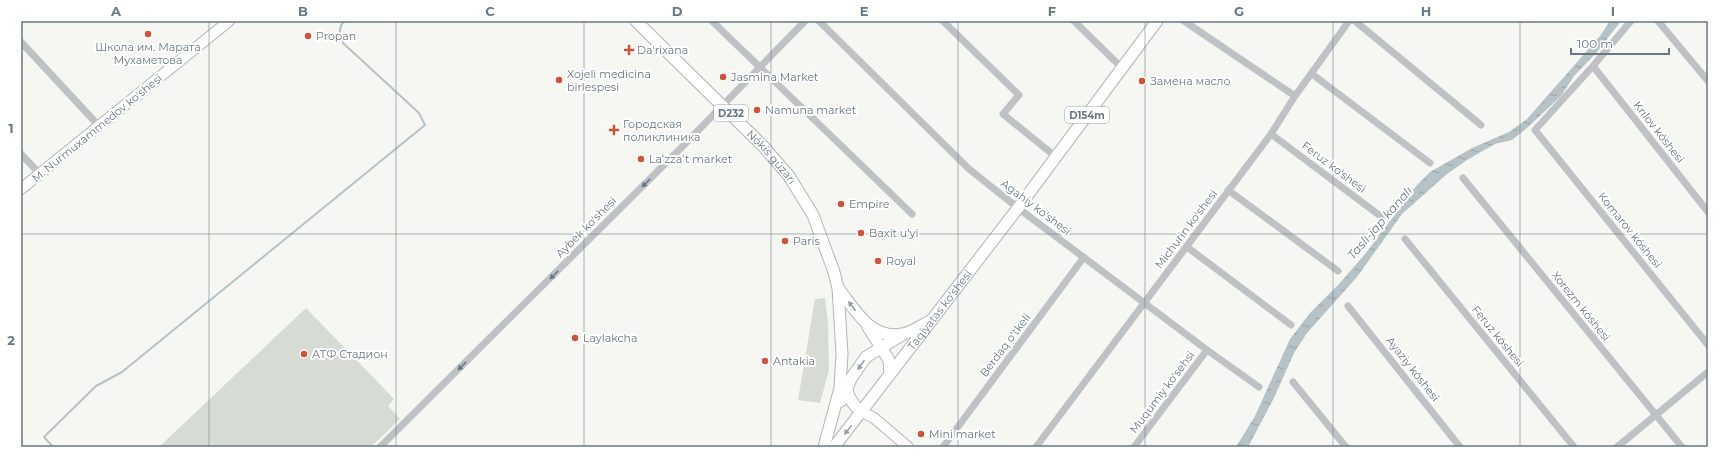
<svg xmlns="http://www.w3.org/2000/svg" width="1729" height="468" viewBox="0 0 1729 468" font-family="Montserrat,sans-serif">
  <defs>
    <pattern id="water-ripples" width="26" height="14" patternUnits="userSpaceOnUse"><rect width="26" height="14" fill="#b6c2c5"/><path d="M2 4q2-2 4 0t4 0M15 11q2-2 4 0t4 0" fill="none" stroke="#98a2a5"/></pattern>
  </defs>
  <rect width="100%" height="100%" fill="#f6f6f3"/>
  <path fill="#d6dbd3" d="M825 298 828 324 829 370 820 403 798 400 815 299Z
    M306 308 394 399 388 406 400 419 371 447H159Z"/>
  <path fill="url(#water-ripples)" d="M1610 21H1621L1597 52 1574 76 1561 96 1528 127 1512 140 1495 144 1467 160 1447 174 1402 214 1357 277 1307 333 1294 353 1274 398 1248 447H1236L1255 416 1290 339 1310 313 1339 284 1366 253 1417 185 1430 172 1472 148 1509 132 1527 119 1600 36Z"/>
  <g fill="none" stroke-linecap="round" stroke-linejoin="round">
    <path stroke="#b6c2c5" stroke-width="2" d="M53 447 44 437 96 386 122 372 425 125 419 113 343 43C339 35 338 28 344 21"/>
    <defs>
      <path id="secondary" d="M21 189 229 21
        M862 412 874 418 908 447"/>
      <g id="primary">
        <path id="s1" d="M636 21 763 146 789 176 813 215 834 272 838 288 842 354 840 388 824 447"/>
        <path d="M838 288C855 309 870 340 902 334 911 333 920 326 928 322"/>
        <path d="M868 327 889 360 890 374"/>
        <path d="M846 385C848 398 853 405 862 412"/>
        <path d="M841 401 852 377 866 357 902 335"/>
        <path id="s2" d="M834 447 1018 208 1157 21"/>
      </g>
    </defs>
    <use href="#secondary" stroke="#b0b6ba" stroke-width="12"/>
    <use href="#primary" stroke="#b2b6b9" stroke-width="13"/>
    <path stroke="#bec2c5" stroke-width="7" d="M712 21 912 214
      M819 21 969 169 1018 208 1207 350 1259 387
      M943 21 1019 95 1003 114 1056 157
      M1074 21 1122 68
      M1184 21 1295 96
      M1355 21 1481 125
      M1631 21 1593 66 1535 130 1708 345
      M1658 21 1708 81
      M21 42 99 126
      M1593 66 1708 212
      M1312 74 1430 163
      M1271 134 1383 218
      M21 154 40 174
      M1463 178 1682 447
      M1228 190 1338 271
      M1405 239 1574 447
      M1187 247 1291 325
      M1348 306 1460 447
      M1293 382 1346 447
      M380 447 681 148 805 21
      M943 447 1084 257
      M1036 447 1271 134 1295 96 1349 21
      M1134 447 1207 350
      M1617 447 1708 372"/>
    <use href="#secondary" stroke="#fff" stroke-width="10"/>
    <use href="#primary" stroke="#fff" stroke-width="11"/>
  </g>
  <defs><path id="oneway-solid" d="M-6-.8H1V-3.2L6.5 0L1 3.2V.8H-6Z"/></defs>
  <g fill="#687882">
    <use href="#oneway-solid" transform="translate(646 183) rotate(135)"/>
    <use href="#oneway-solid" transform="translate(554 275) rotate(135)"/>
    <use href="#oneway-solid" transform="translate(462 366) rotate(135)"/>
  </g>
  <g fill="#95a0a8">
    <use href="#oneway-solid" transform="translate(852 306) rotate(-129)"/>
    <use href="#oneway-solid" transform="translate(861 365) rotate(125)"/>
    <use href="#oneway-solid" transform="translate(848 430) rotate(129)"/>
  </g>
  <path fill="none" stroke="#687882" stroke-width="1" stroke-opacity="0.55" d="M209 21V447M396 21V447M584 21V447M771 21V447M958 21V447M1145 21V447M1333 21V447M1520 21V447M21 234H1708"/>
  <g fill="#d45036" stroke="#fff" stroke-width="1.5">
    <circle cx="148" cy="34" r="4"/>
    <circle cx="308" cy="36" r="4"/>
    <path d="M627 44h4v4h4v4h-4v4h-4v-4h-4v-4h4z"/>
    <circle cx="723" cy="77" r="4"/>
    <circle cx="559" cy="80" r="4"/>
    <circle cx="1142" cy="81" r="4"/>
    <circle cx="757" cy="110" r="4"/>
    <path d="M612 124h4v4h4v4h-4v4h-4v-4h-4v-4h4z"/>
    <circle cx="641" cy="159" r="4"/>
    <circle cx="841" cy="204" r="4"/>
    <circle cx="861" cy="233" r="4"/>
    <circle cx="785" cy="241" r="4"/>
    <circle cx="878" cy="261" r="4"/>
    <circle cx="575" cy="338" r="4"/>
    <circle cx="304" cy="354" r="4"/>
    <circle cx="765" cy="361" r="4"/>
    <circle cx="921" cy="434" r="4"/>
  </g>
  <g text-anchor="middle" stroke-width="4" stroke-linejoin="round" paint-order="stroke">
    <g fill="#fff" stroke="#95a0a8" stroke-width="1">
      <rect x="714" y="105" width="34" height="16" rx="3"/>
      <rect x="1065" y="107" width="44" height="16" rx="3"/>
    </g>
    <g font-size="10" font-weight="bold" fill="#687882">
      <text x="731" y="117">D232</text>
      <text x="1087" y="119">D154m</text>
    </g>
    <g font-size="11" fill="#687882" stroke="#fff" text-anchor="start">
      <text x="316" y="40">Propan</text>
      <text x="148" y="51" text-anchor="middle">Школа им. Марата<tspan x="148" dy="13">Мухаметова</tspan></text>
      <text x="637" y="54">Da'rixana</text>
      <text x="567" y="78">Xojeli medicina<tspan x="567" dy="13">birlespesi</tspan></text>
      <text x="731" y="81">Jasmina Market</text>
      <text x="1150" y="85">Замена масло</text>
      <text x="765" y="114">Namuna market</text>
      <text x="623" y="128">Городская<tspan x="623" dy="13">поликлиника</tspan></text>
      <text x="649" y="163">Laʻzzaʻt market</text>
      <text x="849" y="208">Empire</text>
      <text x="869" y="237">Baxit u'yi</text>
      <text x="793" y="245">Paris</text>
      <text x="886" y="265">Royal</text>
      <text x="583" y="342">Laylakcha</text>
      <text x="312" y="358">АТФ Стадион</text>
      <text x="773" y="365">Antakia</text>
      <text x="929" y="438">Mini market</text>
    </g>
    <g font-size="11" fill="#687882" stroke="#fff">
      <text transform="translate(97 128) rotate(-39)" y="4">M. Nurmuxammedov ko'shesi</text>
      <text transform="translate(1659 132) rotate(52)" y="4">Krılov kóshesi</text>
      <text dy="4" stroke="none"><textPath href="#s1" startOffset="192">Nókis gúzarı</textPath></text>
      <text transform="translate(1334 167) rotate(37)" y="4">Feruz ko'shesi</text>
      <text transform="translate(1036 207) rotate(37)" y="4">Agahiy ko'shesi</text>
      <text transform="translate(586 227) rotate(-45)" y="4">Aybek ko'shesi</text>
      <text transform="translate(1186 229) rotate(-53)" y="4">Michurin ko'shesi</text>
      <text transform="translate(1630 230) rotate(51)" y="4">Komarov kóshesi</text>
      <text transform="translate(1581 306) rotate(51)" y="4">Xorezm kóshesi</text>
      <text dy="4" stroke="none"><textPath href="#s2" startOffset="173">Taqiyatas ko'shesi</textPath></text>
      <text transform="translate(1498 336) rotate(51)" y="4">Feruz kóshesi</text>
      <text transform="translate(1005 345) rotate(-53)" y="4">Berdaq o'tkeli</text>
      <text transform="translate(1413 369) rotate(52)" y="4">Ayaziy kóshesi</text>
      <text transform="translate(1162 392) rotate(-53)" y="4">Muqumiy ko'sehsi</text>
    </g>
    <g font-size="12" font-style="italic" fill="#63797e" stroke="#fff">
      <text transform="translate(1380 223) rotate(-49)" y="4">Taslı-jap kanalı</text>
    </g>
  </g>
  <rect width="1729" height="468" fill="none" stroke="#ffffff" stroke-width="44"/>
  <path d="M1571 48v6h98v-6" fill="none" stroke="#687882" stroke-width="2"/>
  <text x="1577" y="48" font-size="12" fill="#687882" stroke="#ffffff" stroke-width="3" paint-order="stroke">100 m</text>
  <rect x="22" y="22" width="1685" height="424" fill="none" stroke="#687882" stroke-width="1.5"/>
  <g font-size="13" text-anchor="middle" font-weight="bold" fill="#687882">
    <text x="116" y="16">A</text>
    <text x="303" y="16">B</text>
    <text x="490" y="16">C</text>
    <text x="677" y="16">D</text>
    <text x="864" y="16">E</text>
    <text x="1052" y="16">F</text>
    <text x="1239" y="16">G</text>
    <text x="1426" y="16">H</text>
    <text x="1613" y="16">I</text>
    <text x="11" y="133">1</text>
    <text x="11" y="345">2</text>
  </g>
</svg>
